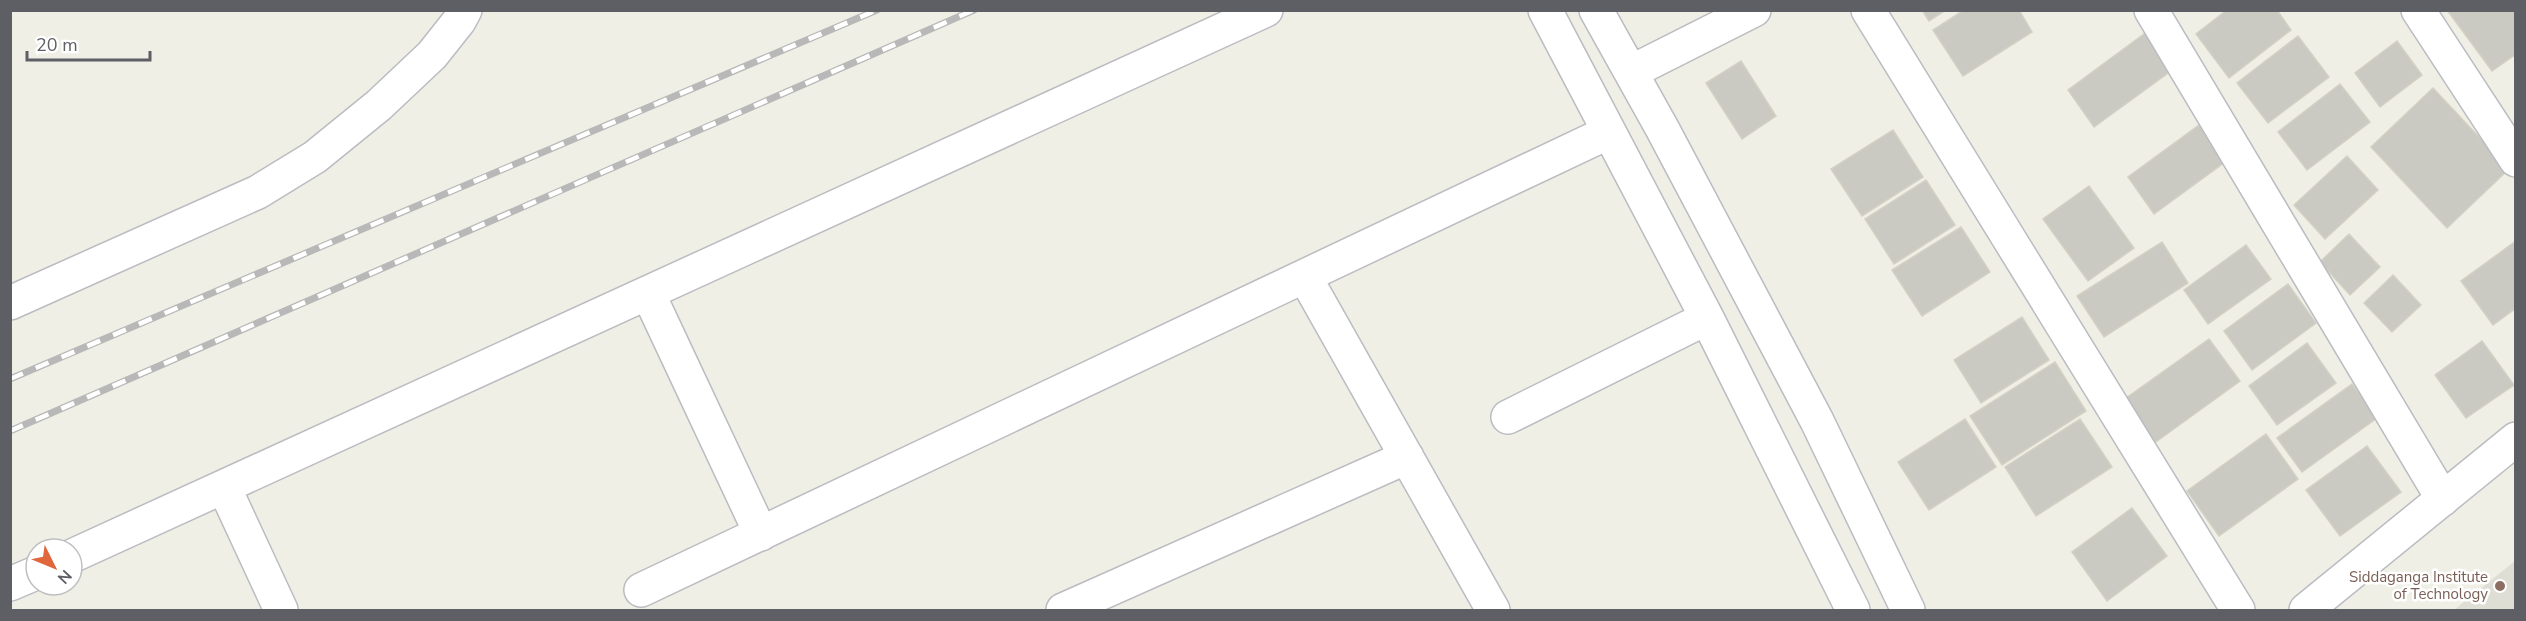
<svg xmlns="http://www.w3.org/2000/svg" width="2526" height="621" viewBox="0 0 2526 621" font-family="'Nunito Sans',sans-serif">
  <rect width="100%" height="100%" fill="#efefe6"/>
  <path fill="#dfded4" d="M2515 561V610H2454Z"/>
  <path fill="#cac9c2" stroke="#d3d1c4" stroke-width="1.5" d="M1922 10H1946L1929 21Z
    M1964 10H2019L2032 32 1963 76 1933 30Z
    M2227 10H2277L2291 30 2229 78 2196 34Z
    M2447 10H2516V54L2492 71Z
    M2148 31 2175 68 2094 127 2068 90Z
    M2298 36 2329 77 2268 123 2237 83Z
    M2397 41 2422 75 2380 107 2355 73Z
    M1741 61 1776 116 1742 139 1706 83Z
    M2340 84 2370 122 2307 170 2278 132Z
    M2433 88 2509 169 2447 228 2371 147Z
    M2199 125 2225 162 2154 214 2128 177Z
    M1893 130 1923 177 1862 216 1831 169Z
    M2347 156 2378 190 2325 239 2294 205Z
    M1926 180 1955 225 1894 264 1865 219Z
    M2089 186 2134 248 2088 281 2043 219Z
    M1961 227 1990 272 1922 316 1892 270Z
    M2349 234 2380 267 2350 295 2320 262Z
    M2516 241V308L2493 325 2461 281Z
    M2162 242 2188 283 2104 337 2077 296Z
    M2246 245 2271 279 2208 324 2184 290Z
    M2393 275 2421 305 2392 332 2364 303Z
    M2288 284 2316 323 2252 370 2224 331Z
    M2022 317 2049 360 1981 403 1954 360Z
    M2209 339 2240 381 2153 444 2122 401Z
    M2482 341 2514 385 2466 418 2435 375Z
    M2307 343 2336 383 2277 425 2249 386Z
    M2055 362 2086 411 2002 465 1970 416Z
    M2352 384 2377 418 2302 472 2277 438Z
    M1965 419 1996 467 1929 510 1898 462Z
    M2080 419 2112 467 2036 516 2005 467Z
    M2266 434 2298 479 2219 536 2187 491Z
    M2367 446 2401 492 2340 536 2306 490Z
    M2132 508 2167 556 2107 601 2072 552Z"/>
  <g fill="none" stroke-linecap="round" stroke-linejoin="round">
    <defs>
      <path id="minor" d="M1545 10 1707 318 1853 610
        M1596 10 1663 130 1817 421 1908 610
        M1868 10 2238 610
        M2151 10 2443 499
        M2418 10 2516 160
        M1631 72 1754 10
        M1305 277 1493 610
        M648 293 761 534
        M10 303 258 192 315 157 379 105 432 55 459 21 465 10
        M1508 417 1707 318
        M224 487 281 610
        M72 556 1266 10
        M10 584 36 573
        M641 590 1609 132
        M1063 610 1407 457
        M2306 610 2516 439"/>
    </defs>
    <use href="#minor" stroke="#babcc1" stroke-width="36"/>
    <use href="#minor" stroke="#fff" stroke-width="33"/>
    <defs>
      <path id="rail" d="M10 379 877 10
        M10 431 974 10"/>
    </defs>
    <use href="#rail" stroke="#b8b8b9" stroke-width="7"/>
    <use href="#rail" stroke="#fff" stroke-width="4.5" stroke-dasharray="14" stroke-linecap="butt"/>
  </g>
  <circle fill="#8d6e63" stroke="#fff" stroke-width="2" cx="2500" cy="586" r="6"/>
  <g text-anchor="middle" stroke-width="5" stroke-linejoin="round" paint-order="stroke">
    <g font-size="15" fill="#785e54" stroke="#fff" text-anchor="end">
      <text x="2488" y="582">Siddaganga Institute<tspan x="2488" dy="17">of Technology</tspan></text>
    </g>
  </g>
  <rect width="2526" height="621" fill="none" stroke="#5d5f65" stroke-width="24"/>
  <g transform="translate(54 567) rotate(133)"><circle r="28" fill="#ffffff" stroke="#bebfc1" stroke-width="1.5"/>
  <path d="M0-4.5L10 22L0 15L-10 22Z" fill="#e0663b"/>
  <text y="-9" font-size="16" font-weight="bold" text-anchor="middle" fill="#5d5f65">N</text>
  </g>
  <path d="M27 51v9h123v-9" fill="none" stroke="#5d5f65" stroke-width="3"/>
  <text x="36" y="51" font-size="18" fill="#5d5f65" stroke="#ffffff" stroke-width="4.5" paint-order="stroke">20 m</text>
</svg>
